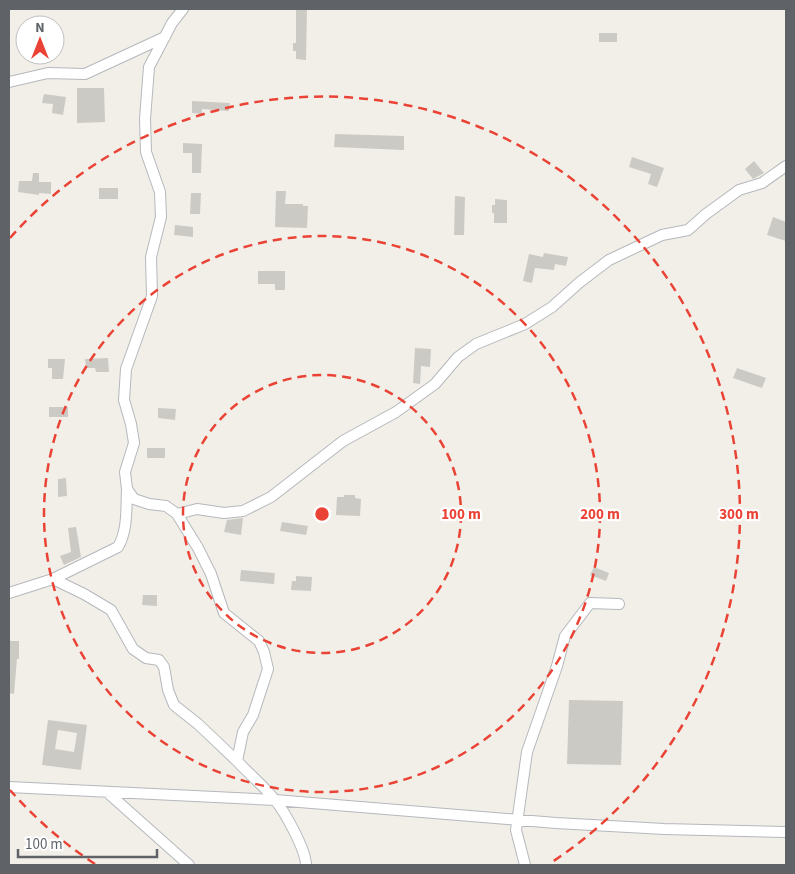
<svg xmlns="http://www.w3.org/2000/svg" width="795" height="874" viewBox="0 0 795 874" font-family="'Source Sans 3',sans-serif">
  <rect width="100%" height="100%" fill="#f1efe8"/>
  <path fill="#cccac5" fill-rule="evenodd" d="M296 9H307L306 60 296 59V51H293V43H296Z
    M599 33H617V42H599Z
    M77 88H104L105 122 77 123Z
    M44 94 66 97 63 115 52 113 53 104 42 103Z
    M192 101 230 103 229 111 202 109V114L192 113Z
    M335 134 404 136V150L334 147Z
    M183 143 202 144 201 173H192V153H183Z
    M632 157 664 168 657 187 648 184 651 174 629 167Z
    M754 161 764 173 753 179 745 169Z
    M33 173H39V182H51V194L39 193V195L18 192 19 181H32Z
    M99 188H118V199H99Z
    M276 191H286L285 204H303V206H308L307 228 275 227Z
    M191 193H201L200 214H190Z
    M455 196 465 197 464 235H454Z
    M495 199 507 200V223H494V213H492V205H495Z
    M773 217 786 222V241L767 235Z
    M175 225 193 227V237L174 235Z
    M544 253 568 257 566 266 555 264 554 270 535 268 532 283 523 281 529 254 543 257Z
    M258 271H285V290H275V284H258Z
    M415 348 431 349 430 367 421 366 420 384 413 383Z
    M108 358 109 372H96L95 368H86L85 359Z
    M48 359H65L63 379H52V368H48Z
    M737 368 766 378 762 388 733 378Z
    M49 407H68V417H49Z
    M158 408 176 409 175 420 158 418Z
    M147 448H165V458H147Z
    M66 478 67 496 58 497V479Z
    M344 495H355V498L361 499 360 516 336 515 337 497H344Z
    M243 518 241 535 224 532 227 520Z
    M282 522 308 526 306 535 280 531Z
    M76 527 81 557 64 565 60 556 71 552 68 528Z
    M594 567 609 573 606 581 590 575Z
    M241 570 275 573 274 584 240 581Z
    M296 576 312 577 311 591 291 590 292 581H296Z
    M143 595H157V606L142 605Z
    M10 641H19V659H17L14 694 9 693Z
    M569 700 623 701 621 765 567 764Z
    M48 720 87 725 81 770 42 765ZM58 730 77 733 74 752 55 749Z"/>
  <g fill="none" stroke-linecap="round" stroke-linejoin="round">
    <defs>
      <path id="minor" d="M183 9 172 23 149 67 145 119 146 152 160 192 161 217 151 257 152 296 126 369 124 400 131 424 134 443 125 472 127 489 134 499 149 504 166 506 177 514 198 548 211 574 224 613 259 641 264 652 268 669 253 715 243 732 237 761C249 774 264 786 275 800 285 812 306 850 306 865
        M9 82 48 73 85 74 165 37
        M177 514 197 509 224 513 243 511 271 497 343 441 396 412 435 384 458 357 476 344 525 324 552 307 580 282 609 260 662 235 688 230 706 214 739 190 762 183 786 166
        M53 579 84 594 111 610 133 649 146 658 159 660 164 667 168 690 174 705 198 724 237 761
        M9 593 53 579 118 547C128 530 126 509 127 489
        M9 787 275 800 556 823 664 829 786 832
        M107 792 189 865
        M525 865 516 830 527 752 557 666 565 636 590 603 619 604"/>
    </defs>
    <use href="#minor" stroke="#b5b8bc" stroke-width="12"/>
    <use href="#minor" stroke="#fff" stroke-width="10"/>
  </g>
  <g fill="none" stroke="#ea4335" stroke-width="2.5" stroke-dasharray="9 6">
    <circle cx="322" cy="514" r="139"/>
    <circle cx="322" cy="514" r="278"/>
    <path d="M95 864A417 417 0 0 1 10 790M10 238A417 417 0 1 1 549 864"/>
  </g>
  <circle cx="322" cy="514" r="8" fill="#ea4335" stroke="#fff" stroke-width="2.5"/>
  <g font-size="15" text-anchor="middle" font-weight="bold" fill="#ea4335" stroke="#fff" stroke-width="4.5" stroke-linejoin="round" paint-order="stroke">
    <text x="461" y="519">100 m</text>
    <text x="600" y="519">200 m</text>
    <text x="739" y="519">300 m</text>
  </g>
  <rect width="795" height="874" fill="none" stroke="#5f6368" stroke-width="20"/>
  <g transform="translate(40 40)"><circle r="24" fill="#ffffff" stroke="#bfc1c3"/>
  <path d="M0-4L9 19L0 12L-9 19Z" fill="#ea4335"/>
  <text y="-8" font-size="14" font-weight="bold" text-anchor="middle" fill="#5f6368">N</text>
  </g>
  <path d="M18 849v8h139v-8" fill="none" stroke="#5f6368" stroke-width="2.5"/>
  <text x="25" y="849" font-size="15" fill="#5f6368" stroke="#ffffff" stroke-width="4" paint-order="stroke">100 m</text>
</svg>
